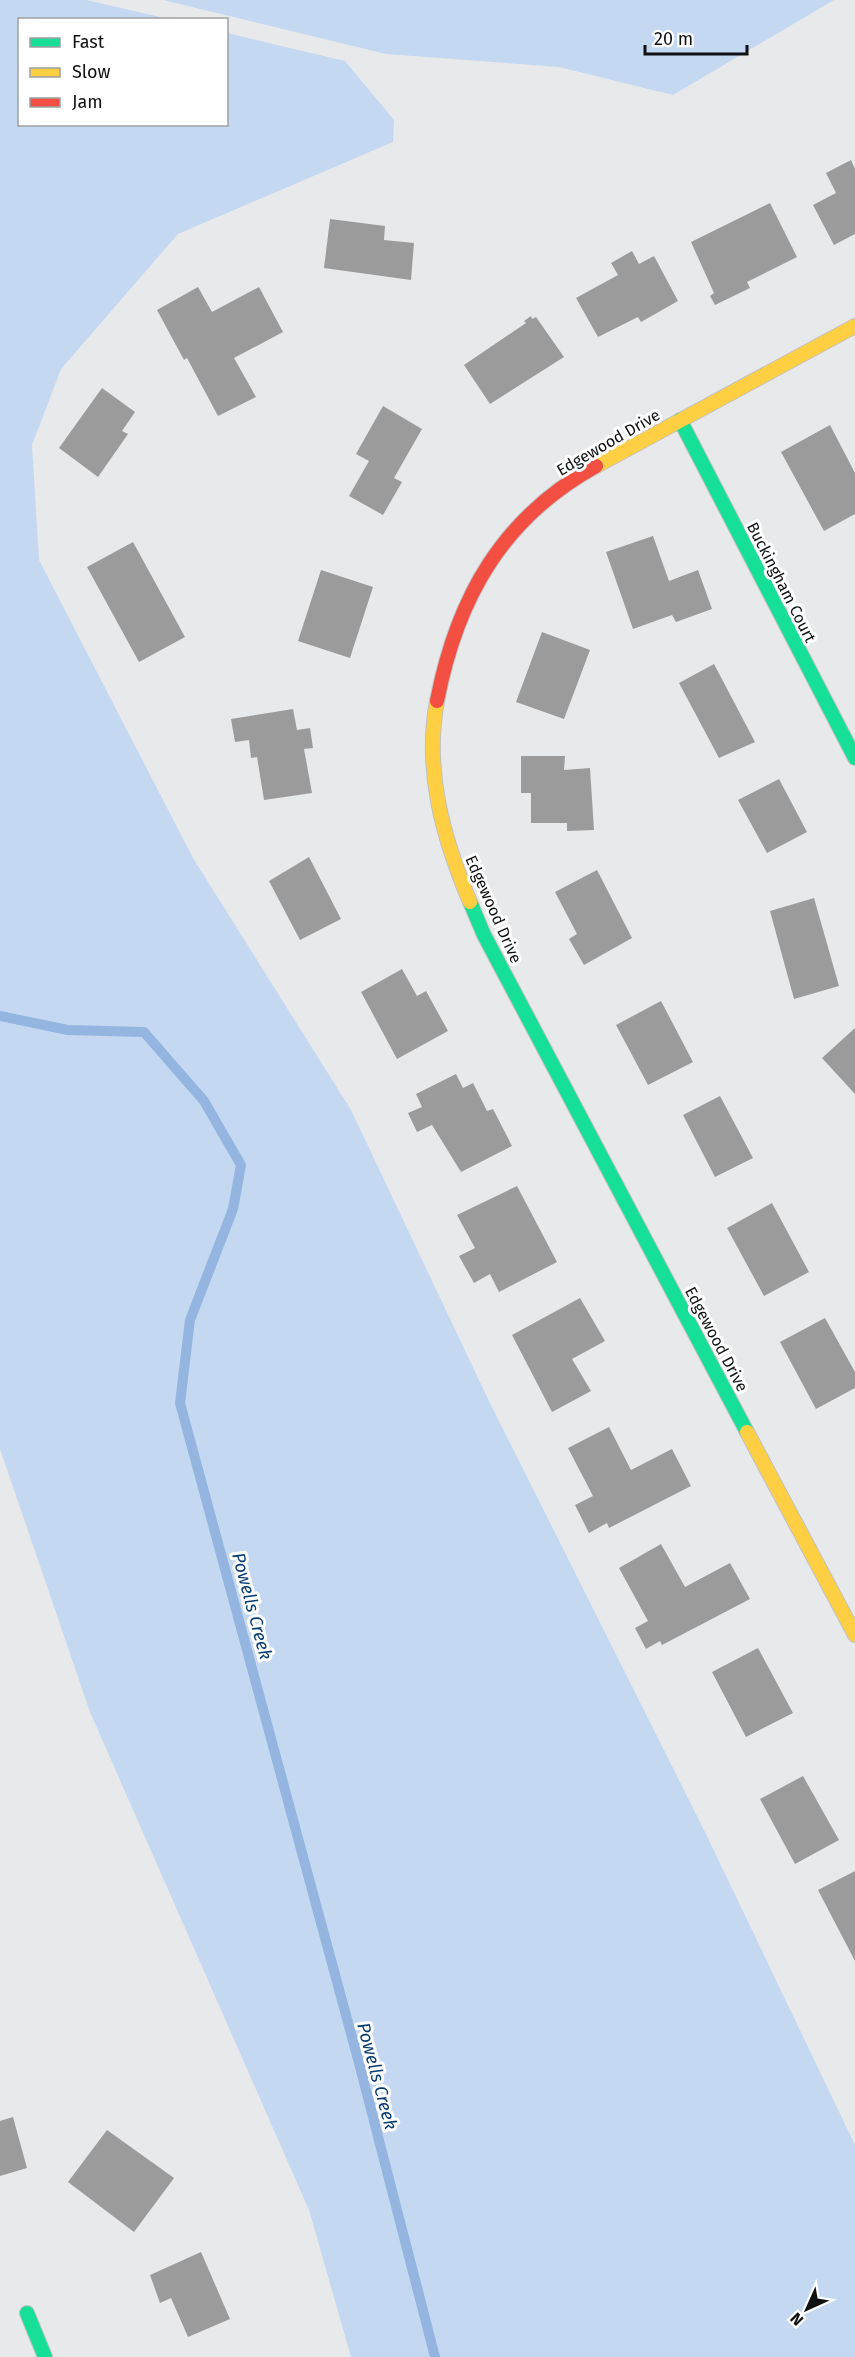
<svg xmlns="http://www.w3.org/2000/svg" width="855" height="2357" viewBox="0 0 855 2357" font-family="'Fira Sans',sans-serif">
  <rect width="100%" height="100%" fill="#e8e9eb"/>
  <path fill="#c5d8f1" d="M0 0H86L169 19 20 20V124H226L227 33 345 61 394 120 393 142 178 234 61 369 32 445 39 560 193 858 351 1110 488 1399 705 1832 855 2145V2357H351L309 2210 90 1712 0 1449Z
    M163 0H834L673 95 559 67 386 54Z"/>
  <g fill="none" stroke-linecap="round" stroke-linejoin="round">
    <path stroke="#93b5df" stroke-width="10" d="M0 1016 68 1030 144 1032 204 1101 241 1165 233 1209 190 1320 180 1403 359 2063 435 2357"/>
  </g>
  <path fill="#9c9b9c" d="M851 160 855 169V234L834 245 813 205 836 193 826 173Z
    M770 203 797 257 747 282 750 288 715 305 710 296 714 293 691 242Z
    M330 219 385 226 384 240 414 243 411 280 324 268Z
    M632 251 639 264 654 256 678 301 641 322 638 317 598 337 576 298 618 275 611 263Z
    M198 287 212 312 259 287 283 332 234 358 256 397 218 416 187 358 184 360 157 310Z
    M531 316 532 319 536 317 564 357 490 404 464 365 526 323 524 321Z
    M102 388 135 412 122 431 128 434 98 477 59 448Z
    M383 406 422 429 394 478 402 482 383 515 349 496 369 461 356 454Z
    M830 425 855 473V514L824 531 781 452Z
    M653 536 669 581 698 570 712 609 676 622 672 615 633 629 606 552Z
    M133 542 185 637 139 662 87 567Z
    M321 570 373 587 350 658 298 641Z
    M542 632 590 650 564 719 516 702Z
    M714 664 755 742 719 758 679 683Z
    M293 709 297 730 310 728 313 748 304 749 312 793 264 800 257 757 251 758 249 740 235 742 231 719Z
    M521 756H565L564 770 590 768 594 830 567 831V823H531V793H521Z
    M779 779 807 832 767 853 738 800Z
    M309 857 341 919 300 940 269 881Z
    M597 870 632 938 584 965 569 939 577 934 555 892Z
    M814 898 839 986 794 999 770 911Z
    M402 969 417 996 426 991 448 1031 397 1059 361 992Z
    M661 1001 693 1062 648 1085 616 1025Z
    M855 1028V1094L822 1058Z
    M456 1074 463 1088 473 1083 487 1111 493 1109 512 1146 461 1172 432 1125 417 1132 408 1113 422 1107 416 1094Z
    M720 1096 753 1158 715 1177 683 1115Z
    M517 1186 557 1262 499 1292 490 1274 474 1283 459 1256 475 1248 457 1215Z
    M772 1203 809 1272 764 1296 727 1228Z
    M580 1298 605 1341 572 1359 591 1391 552 1412 512 1335Z
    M825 1318 855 1372V1388L816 1409 780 1342Z
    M609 1427 631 1470 672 1449 691 1486 609 1528 607 1523 589 1533 575 1505 593 1496 568 1448Z
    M661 1544 685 1587 730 1563 750 1599 662 1645 660 1641 646 1649 635 1628 648 1621 619 1568Z
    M758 1648 793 1713 746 1737 712 1672Z
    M803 1776 839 1840 795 1864 760 1799Z
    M855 1871V1961L818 1890Z
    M13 2117 27 2168 0 2176V2121Z
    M107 2130 174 2178 134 2232 68 2182Z
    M201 2252 230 2319 188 2337 171 2298 160 2303 150 2275Z"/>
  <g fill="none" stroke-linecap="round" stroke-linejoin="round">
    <defs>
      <path id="fast" d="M680 420 855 758
        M470 902 484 935 747 1432
        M27 2313 45 2357"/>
      <path id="slow" d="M596 466 855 326
        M437 701C424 771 443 838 470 902
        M747 1432 855 1635"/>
      <path id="jam" d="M437 701C457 598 502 518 596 466"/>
    </defs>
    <use href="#fast" stroke="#c0c1c2" stroke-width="16"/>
    <use href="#slow" stroke="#c0c1c2" stroke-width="16"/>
    <use href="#jam" stroke="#c0c1c2" stroke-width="16"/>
    <use href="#fast" stroke="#16e098" stroke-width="14"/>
    <use href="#slow" stroke="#ffcf43" stroke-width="14"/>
    <use href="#jam" stroke="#f24e42" stroke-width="14"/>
  </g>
  <g text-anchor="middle" stroke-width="6" stroke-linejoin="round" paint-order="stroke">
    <g font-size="16" fill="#101112" stroke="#fff">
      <text transform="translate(608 442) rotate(-30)" y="6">Edgewood Drive</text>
      <text transform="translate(782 582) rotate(63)" y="6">Buckingham Court</text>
      <text transform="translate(494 909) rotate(66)" y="6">Edgewood Drive</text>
      <text transform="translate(717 1339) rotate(62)" y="6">Edgewood Drive</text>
    </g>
    <g font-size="18" font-style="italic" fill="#083d73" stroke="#fff">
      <text transform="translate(252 1606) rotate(75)" y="6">Powells Creek</text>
      <text transform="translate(377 2076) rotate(75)" y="6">Powells Creek</text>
    </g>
  </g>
  <rect x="18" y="18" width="210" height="108" fill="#ffffff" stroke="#9fa0a0" stroke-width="1.5"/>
  <rect x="30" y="38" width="30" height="9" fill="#16e098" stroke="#9fa0a0" stroke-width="1.5"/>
  <text x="72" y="48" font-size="18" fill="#101112">Fast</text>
  <rect x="30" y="68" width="30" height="9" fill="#ffcf43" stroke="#9fa0a0" stroke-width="1.5"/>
  <text x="72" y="78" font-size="18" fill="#101112">Slow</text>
  <rect x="30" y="98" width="30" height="9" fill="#f24e42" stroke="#9fa0a0" stroke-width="1.5"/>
  <text x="72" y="108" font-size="18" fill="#101112">Jam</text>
  <g transform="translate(807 2309) rotate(225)" stroke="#ffffff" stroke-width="4.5" paint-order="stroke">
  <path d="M0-4.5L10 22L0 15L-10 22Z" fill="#101112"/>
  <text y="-9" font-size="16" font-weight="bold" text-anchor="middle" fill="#101112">N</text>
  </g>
  <path d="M645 45v9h102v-9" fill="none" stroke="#101112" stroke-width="3"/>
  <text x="654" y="45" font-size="18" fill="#101112" stroke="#ffffff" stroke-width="4.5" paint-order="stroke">20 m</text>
</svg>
